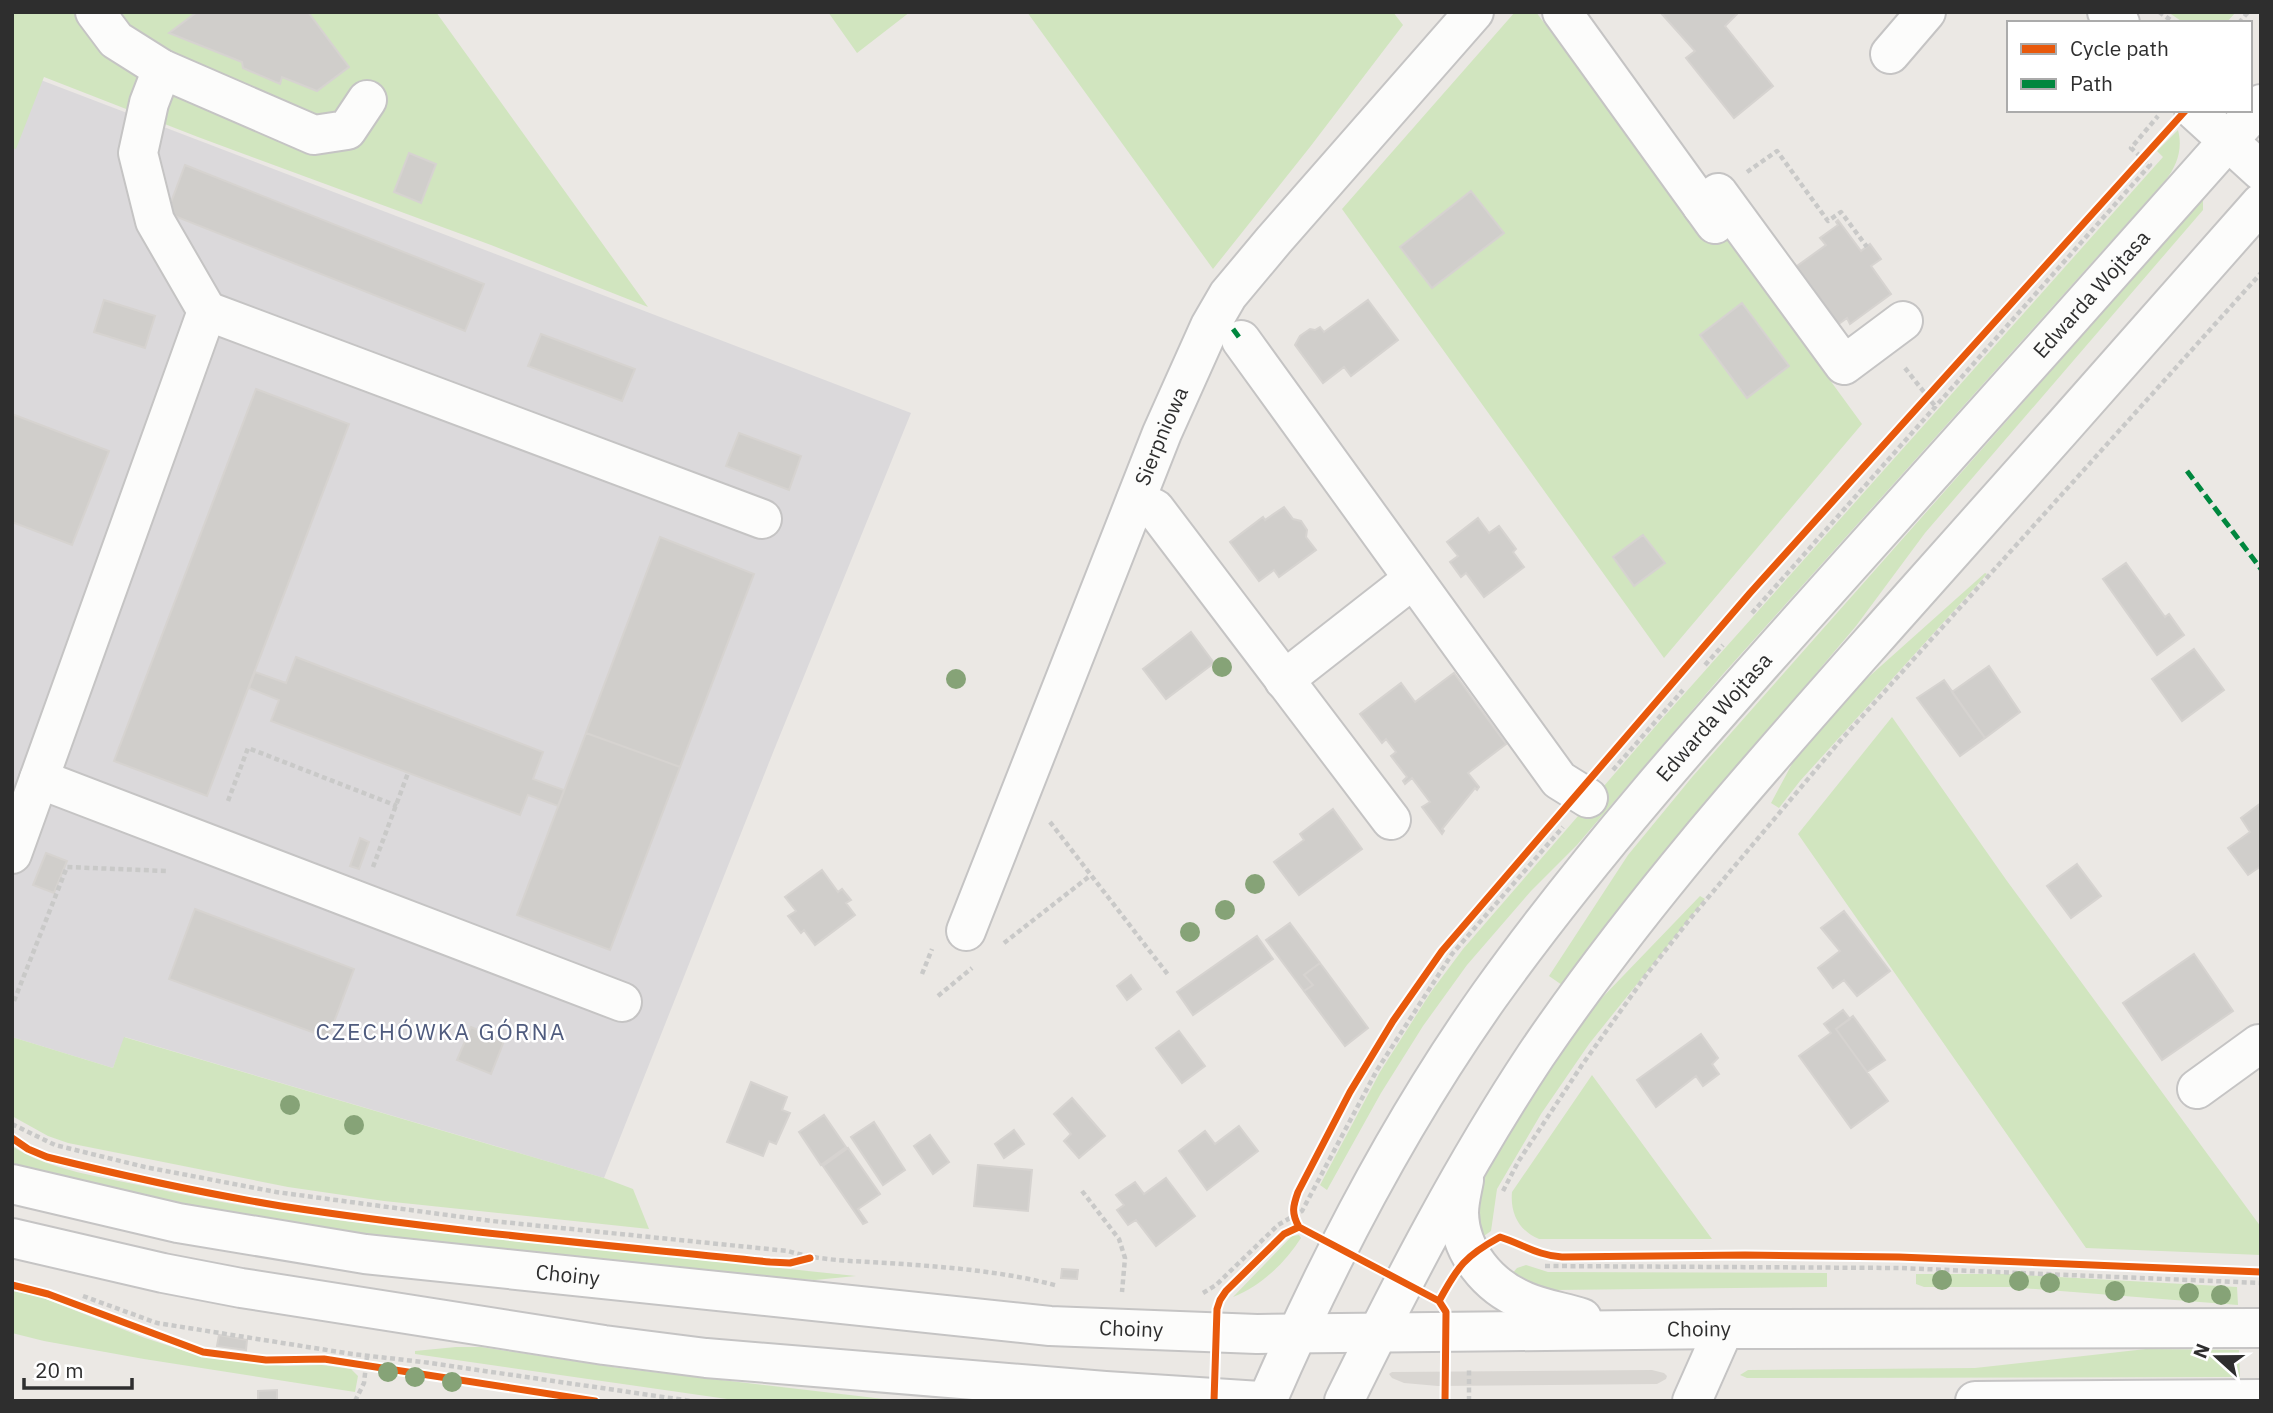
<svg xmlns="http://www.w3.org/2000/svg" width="2273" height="1413" viewBox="0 0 2273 1413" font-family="'IBM Plex Sans',sans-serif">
  <rect width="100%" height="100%" fill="#ebe8e4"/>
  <path fill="#dbd9db" d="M12 69 911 413 774 750 604 1178 125 1037 113 1068 12 1037Z"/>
  <path fill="#d1e5bf" d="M12 12H436L648 307 491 245 198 137 44 77 16 149 12 148Z
    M828 12H910L857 53Z
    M1027 12H1393L1403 25 1310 147 1213 269Z
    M1515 12H1536L1701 232 1727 239 1862 424 1664 658 1342 209Z
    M2168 12H2236L2226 23H2184Z
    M2178 130C2183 149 2177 166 2165 181L1724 673 1577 845 1531 891 1467 965 1423 1026 1381 1093 1327 1190 1320 1185 1380 1072 1431 992 1463 949 1661 720 2163 157 2157 151Z
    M2203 199V210L1925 533 1856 626 1648 872 1562 985 1549 976 1628 855 1693 776Z
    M1985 573 1987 574 1800 781 1779 808 1771 803 1793 762 1863 682Z
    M1892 717 2007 881 2261 1227V1255L2086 1248 1798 834Z
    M1700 896 1705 899 1589 1044 1541 1114 1497 1189 1491 1231 1481 1238C1475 1215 1476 1194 1485 1172L1544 1078 1597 1003Z
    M12 1037 113 1068 124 1037 604 1178 633 1189 649 1229 384 1201 288 1187 68 1143 48 1136 12 1116Z
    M1592 1075 1712 1239H1539C1519 1231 1510 1213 1512 1192Z
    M12 1146C49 1171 105 1177 148 1187 258 1212 371 1225 483 1238 607 1251 732 1263 856 1276L815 1280 759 1276C598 1258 436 1247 276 1220 187 1206 99 1186 12 1163Z
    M1299 1235 1301 1238C1285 1263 1261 1286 1233 1297L1292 1236Z
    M1526 1265 1548 1272 1827 1273V1287L1553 1290 1544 1289 1510 1276 1517 1268Z
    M1916 1274H2006L2237 1287 2238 1305 2010 1287H1924L1916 1284Z
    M12 1291 41 1297 145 1338 203 1357 285 1366 322 1365 351 1369 358 1376 355 1392 144 1359 44 1341 12 1333Z
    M456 1347H481L619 1368 901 1401H741L415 1354V1351Z
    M2146 1349 2239 1350 2240 1377 1747 1378 1740 1375 1748 1370 1975 1368Z"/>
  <path fill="#d9d6d2" d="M1652 1370 1664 1373 1667 1376 1666 1379 1657 1384 1438 1386 1404 1383 1392 1378 1389 1374 1392 1372Z"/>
  <path fill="#d0cecb" stroke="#d6d3d0" stroke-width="2" d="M197 12H308L349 67 317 91 282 77 280 84 243 68 242 62 169 33Z
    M1660 12H1736L1737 14 1725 26 1773 86 1734 118 1686 58 1695 51Z
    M409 153 436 164 421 203 394 192Z
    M185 165 484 284 465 331 167 213Z
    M1471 191 1504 233 1432 288 1400 247Z
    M1838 220 1861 251 1870 244 1881 259 1871 266 1891 294 1850 324 1847 318 1832 329 1786 274 1826 245 1820 238 1838 225 1836 222Z
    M104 300 155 316 145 348 94 332Z
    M1368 300 1398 340 1351 376 1344 367 1323 383 1295 345 1300 336 1310 329 1315 330 1320 327 1324 332Z
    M1742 303 1789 366 1747 398 1700 335Z
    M541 334 635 369 622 401 528 366Z
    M256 389 349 424 207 796 114 761Z
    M12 414 109 451 72 545 12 522Z
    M739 433 801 456 789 490 726 466Z
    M1284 507 1293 519 1301 521 1307 530 1306 537 1316 550 1279 577 1274 570 1259 581 1230 542 1263 517 1265 520Z
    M1478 518 1489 533 1499 526 1516 549 1513 552 1524 567 1484 597 1466 573 1461 577 1450 562 1458 556 1447 542Z
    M1643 535 1665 563 1634 586 1613 557Z
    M660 537 754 574 680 767 586 733Z
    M2126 563 2165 617 2169 614 2184 635 2157 655 2103 579Z
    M1191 632 1214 663 1166 699 1143 669Z
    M2194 649 2224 690 2182 721 2152 679Z
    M296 657 543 752 533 779 564 790 558 806 528 795 520 815 271 721 279 700 249 688 255 672 286 683Z
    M1989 666 2020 712 1985 738 1952 692Z
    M1454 673 1506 744 1468 773 1479 787 1477 790 1475 788 1442 829 1444 831 1442 834 1422 807 1430 802 1412 778 1405 784 1403 781 1407 777 1391 756 1396 752 1386 739 1382 743 1360 714 1401 683 1415 702Z
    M1944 680 1985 738 1960 756 1917 698Z
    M586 733 680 767 610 950 517 915Z
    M2261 803V866L2248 875 2228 848 2250 832 2241 818Z
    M1333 809 1362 849 1299 895 1274 862 1304 840 1300 834Z
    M360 838 369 842 359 869 350 866Z
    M46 853 67 861 54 893 33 885Z
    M2077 864 2101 896 2071 918 2047 886Z
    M822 870 838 892 842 889 851 900 846 903 855 915 815 945 804 930 801 933 788 916 796 911 785 897Z
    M195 909 354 969 328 1038 169 979Z
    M1844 911 1890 971 1857 996 1844 980 1833 988 1818 968 1840 951 1821 928Z
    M1290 923 1320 963 1304 975 1313 985 1304 991 1266 940Z
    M1257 936 1273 959 1193 1015 1177 992Z
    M2194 954 2233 1011 2162 1060 2123 1003Z
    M1320 963 1368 1028 1345 1046 1304 991 1313 985 1304 975Z
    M1131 975 1141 989 1127 1000 1117 986Z
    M1843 1010 1850 1019 1836 1029 1888 1101 1851 1128 1799 1056 1831 1033 1824 1024Z
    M1853 1016 1885 1060 1867 1072 1836 1029Z
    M471 1027 504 1041 491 1074 457 1060Z
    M1179 1031 1205 1066 1182 1083 1156 1048Z
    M1701 1034 1718 1058 1712 1064 1719 1074 1703 1086 1696 1076 1656 1107 1637 1080Z
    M751 1082 787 1097 782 1110 790 1113 776 1144 769 1141 763 1156 727 1142Z
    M1072 1098 1105 1136 1079 1158 1064 1141 1071 1134 1054 1114Z
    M824 1115 846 1147 821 1165 799 1132Z
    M874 1122 905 1170 883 1185 851 1137Z
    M1239 1126 1258 1151 1207 1190 1179 1151 1205 1131 1215 1144Z
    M1014 1130 1024 1144 1004 1158 995 1144Z
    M930 1135 949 1162 933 1174 914 1146Z
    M848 1148 880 1194 858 1209 867 1222 863 1224 823 1166Z
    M978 1165 1032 1170 1028 1211 974 1206Z
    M1166 1178 1195 1216 1156 1246 1136 1220 1128 1225 1117 1210 1124 1205 1116 1195 1135 1182 1144 1194Z
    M1062 1269 1078 1270 1077 1279 1061 1278Z
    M219 1335 247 1340 246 1350 217 1346Z
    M277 1390V1401H258V1391Z"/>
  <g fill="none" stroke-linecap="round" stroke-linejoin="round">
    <defs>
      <g id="minor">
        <path d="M95 12 116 40 162 69 314 135 347 130 367 100"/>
        <path d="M1562 12 1715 224"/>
        <path d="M2107 12 2120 23"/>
        <path d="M1890 54 1926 12"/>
        <path d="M2194 110 2261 171"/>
        <path d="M1702 206 1718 193 1844 365 1903 321"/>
        <path d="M207 311 762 519"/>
        <path d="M1241 340 1559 780 1588 798"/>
        <path d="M1136 500 1155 509 1391 820"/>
        <path d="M1284 680 1413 579"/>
        <path d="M39 779 622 1002"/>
        <path d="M12 854 207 311 155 221 138 153 149 103 162 69"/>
        <path id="s1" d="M966 931 1162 433 1210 326 1228 295 1274 240 1474 12"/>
        <path d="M2197 1089 2259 1044"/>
        <path d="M1464 1180C1462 1191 1459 1202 1459 1213 1460 1252 1488 1286 1524 1301 1542 1309 1563 1312 1582 1318"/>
        <path id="s2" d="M12 1184 178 1223 365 1254 1050 1326 1257 1334 1724 1329 2261 1328"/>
        <path d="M12 1238 163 1273 241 1288 604 1345 706 1358 1105 1391 1260 1401"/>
        <path id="s3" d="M1267 1401C1328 1260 1400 1122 1489 996 1599 842 1728 701 1854 560 1990 408 2126 257 2261 104"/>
        <path d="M1344 1401C1402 1283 1463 1165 1536 1055 1642 899 1767 760 1892 619 2016 481 2138 342 2261 203"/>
        <path d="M1692 1401 1724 1329"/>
        <path d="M1975 1401 2261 1399"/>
      </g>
    </defs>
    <use href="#minor" stroke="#c5c4c4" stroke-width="42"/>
    <path stroke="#c9c9c8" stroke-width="4.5" stroke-dasharray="5 3.5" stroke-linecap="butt" d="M2159 12 2175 23
      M2239 23 2248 12
      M1747 172 1777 151 1828 221 1841 212 1867 247
      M1905 368 1935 406
      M1752 613 2150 165 2131 148 2158 116
      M1705 665 1723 645
      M1613 770 1683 690
      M228 801 248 748 397 806
      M1050 822 1169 976
      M373 867 408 773
      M1004 943 1091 875
      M922 974 932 949
      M938 996 972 968
      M14 1001 67 867 166 871
      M12 1124 55 1145 145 1167 276 1192 492 1221 788 1251C820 1261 854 1261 888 1263 945 1267 1004 1271 1058 1286
      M1082 1191 1119 1239 1125 1258 1122 1292
      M1503 1191 1518 1162 1582 1065 1647 974 1690 919 1840 741 2261 273
      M1545 1266 1900 1268 2261 1283
      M1203 1293 1216 1285 1278 1225 1302 1211 1377 1070 1452 954 1563 827
      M83 1296 157 1323 352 1354 423 1362 691 1401
      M355 1401 364 1383 367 1356
      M1469 1401V1370"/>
    <use href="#minor" stroke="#fcfcfb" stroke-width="38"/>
    <path stroke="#00873e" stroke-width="5" stroke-dasharray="10 5" stroke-linecap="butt" d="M1233 329 1241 340
      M2187 471 2261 569"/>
    <defs>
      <path id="cycleway" d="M2186 110 1750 593 1442 951 1393 1021 1350 1092 1298 1192C1293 1206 1291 1213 1299 1227L1439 1301C1458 1266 1465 1256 1500 1237 1522 1244 1539 1256 1562 1257L1745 1255 1899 1257 2261 1272
        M12 1138 28 1149 47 1157C124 1176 202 1193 281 1206 443 1231 607 1245 770 1262L790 1263 810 1258
        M12 1285 48 1294 203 1352 266 1360 324 1359 595 1401
        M1439 1301 1446 1312 1445 1401
        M1214 1401 1217 1309 1220 1300 1226 1291 1284 1234 1299 1227"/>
    </defs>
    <use href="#cycleway" stroke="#fff" stroke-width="11"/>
    <use href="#cycleway" stroke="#e8590c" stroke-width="7"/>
  </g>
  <g fill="#86a377">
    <circle cx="1222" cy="667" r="10"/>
    <circle cx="956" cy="679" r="10"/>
    <circle cx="1255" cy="884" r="10"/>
    <circle cx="1225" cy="910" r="10"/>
    <circle cx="1190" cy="932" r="10"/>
    <circle cx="290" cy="1105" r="10"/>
    <circle cx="354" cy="1125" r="10"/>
    <circle cx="1942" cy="1280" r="10"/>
    <circle cx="2019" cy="1281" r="10"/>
    <circle cx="2050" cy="1283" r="10"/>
    <circle cx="2115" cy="1291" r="10"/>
    <circle cx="2189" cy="1293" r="10"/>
    <circle cx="2221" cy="1295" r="10"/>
    <circle cx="388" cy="1372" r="10"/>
    <circle cx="415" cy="1377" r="10"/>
    <circle cx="452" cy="1382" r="10"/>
  </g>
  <g text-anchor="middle" stroke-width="5" stroke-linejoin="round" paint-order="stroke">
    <g font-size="21" fill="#2e2e2e" stroke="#fff">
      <text dy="7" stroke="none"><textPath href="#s3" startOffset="1388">Edwarda Wojtasa</textPath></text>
      <text dy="7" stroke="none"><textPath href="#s1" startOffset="532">Sierpniowa</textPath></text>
      <text dy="7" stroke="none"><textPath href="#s3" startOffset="821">Edwarda Wojtasa</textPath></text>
      <text dy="7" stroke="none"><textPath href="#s2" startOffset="564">Choiny</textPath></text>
      <text dy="7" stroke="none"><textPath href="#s2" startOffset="1130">Choiny</textPath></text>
      <text dy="7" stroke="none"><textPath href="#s2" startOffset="1698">Choiny</textPath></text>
    </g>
    <g font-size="23" letter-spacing="2" fill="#4f5b7e" stroke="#fff">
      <text x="441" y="1040">CZECHÓWKA GÓRNA</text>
    </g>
  </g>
  <rect width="2273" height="1413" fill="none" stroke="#2e2e2e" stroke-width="28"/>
  <rect x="2007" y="21" width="245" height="91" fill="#ffffff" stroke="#ababab" stroke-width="2"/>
  <rect x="2021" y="44" width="35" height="10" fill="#e8590c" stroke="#ababab" stroke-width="2"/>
  <text x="2070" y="56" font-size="21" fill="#2e2e2e">Cycle path</text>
  <rect x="2021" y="79" width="35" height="10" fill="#00873e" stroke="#ababab" stroke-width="2"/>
  <text x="2070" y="91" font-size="21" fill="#2e2e2e">Path</text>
  <g transform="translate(2217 1357) rotate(291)" stroke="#ffffff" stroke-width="5" paint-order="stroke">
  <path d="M0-5L12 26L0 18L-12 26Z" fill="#2e2e2e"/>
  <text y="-10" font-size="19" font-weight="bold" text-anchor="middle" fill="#2e2e2e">N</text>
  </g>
  <path d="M24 1378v10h108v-10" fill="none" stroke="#2e2e2e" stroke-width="3.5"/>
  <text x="35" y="1378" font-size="21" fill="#2e2e2e" stroke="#ffffff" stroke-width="5" paint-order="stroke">20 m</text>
</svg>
